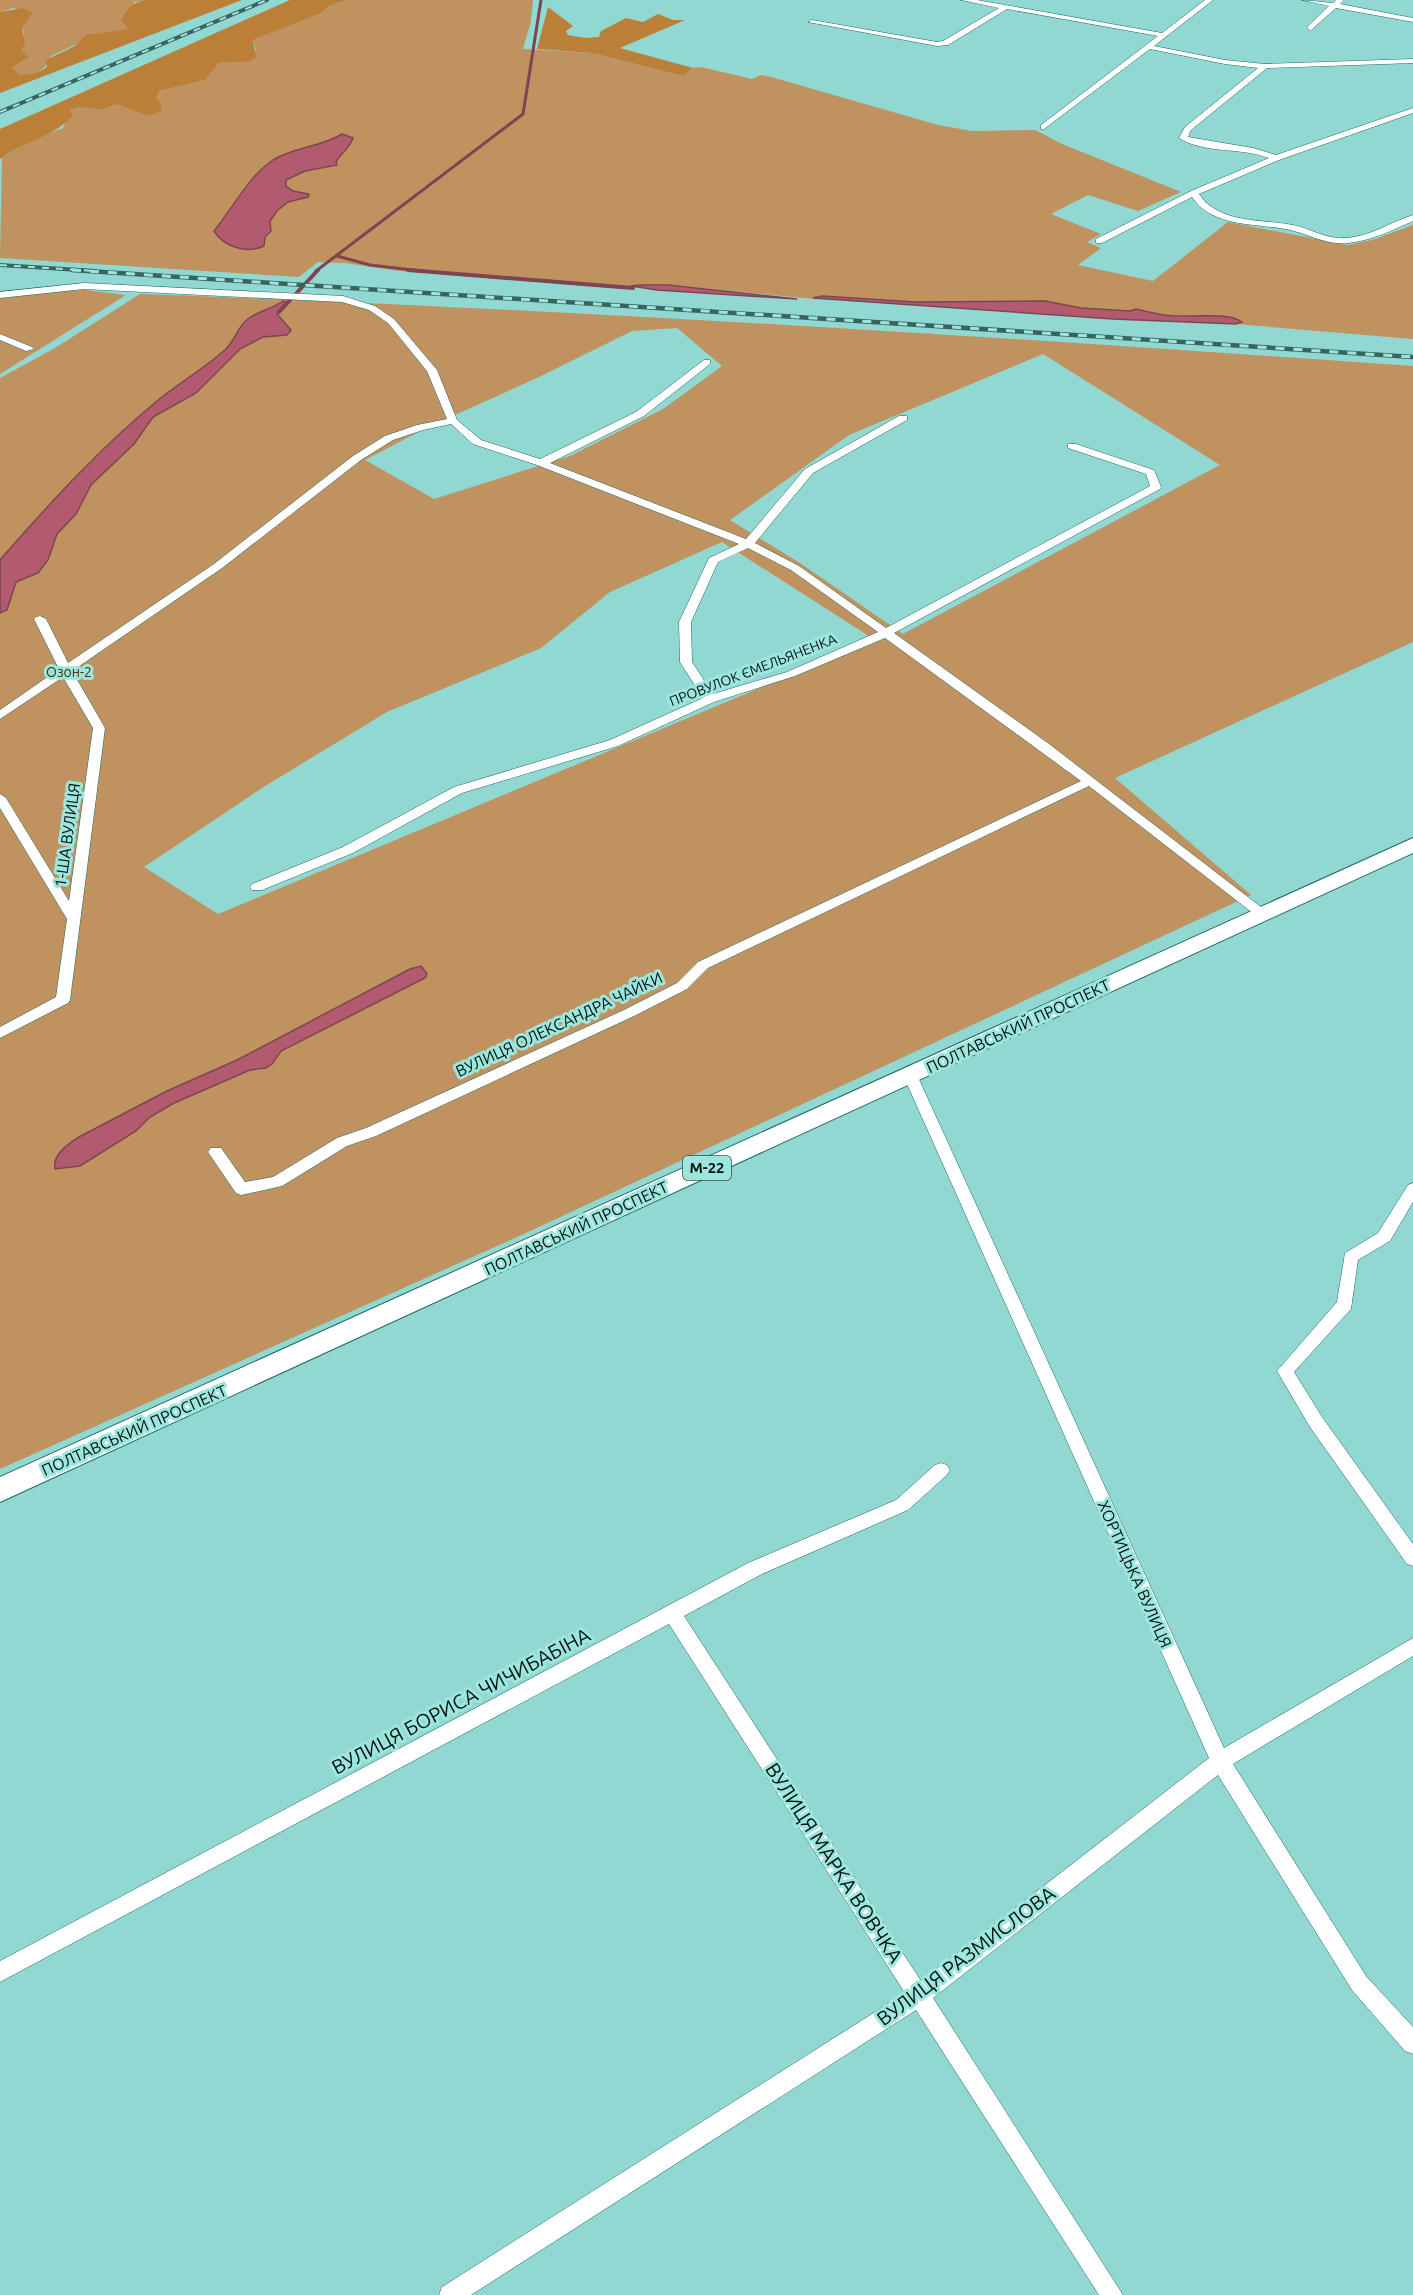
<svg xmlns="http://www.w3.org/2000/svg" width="1413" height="2295" viewBox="0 0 1413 2295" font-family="Ubuntu,sans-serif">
  <rect width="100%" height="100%" fill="#90d8d1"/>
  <path fill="#c0925f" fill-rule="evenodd" d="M0 0H146L134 2 129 29 81 42 51 56C45 72 36 73 19 75L11 69 29 57 20 50 24 32 22 28 33 13 13 8 0 12Z
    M347 0H533L531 21 523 49 593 53 683 76 693 68 701 67 752 79 761 75 771 77 938 125 972 131 1035 130 1062 144 1181 192 1138 211 1088 195 1051 214 1101 234 1087 242 1101 248 1078 265 1153 281 1228 222 1347 245 1372 240 1413 225V339L1236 324 1241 323 1238 319 1174 316 1136 309 1130 311 1081 308 1045 301 915 302 822 296 814 299 668 285 623 288 400 271 345 263 318 262 299 277 0 258 2 157 36 138 63 128 68 110 79 107 101 110 117 104 156 99 159 91 205 80 219 63 242 62 256 50 253 40 322 13 329 6Z
    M85 290 126 295 0 374V298L32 292Z
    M140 294C565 309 989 336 1413 366V642L1115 778 1251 895 526 1233 0 1469V613L7 610 16 582 38 573 48 560 57 534 76 514 91 485 134 444 153 417 196 393 240 349 263 337 287 334 290 330 277 314 283 301C272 309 258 312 248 319 238 326 235 341 226 349 205 368 179 383 157 401 100 448 48 505 0 560V378L55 348ZM677 328 722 366 663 409 570 456 434 499 365 460 428 427 537 378 632 331ZM1043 354 1220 465 903 634 800 563 730 520 849 435ZM722 542 875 640 218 914 144 867 265 786 387 712 541 648 610 592ZM420 966 335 1023 281 1051 272 1064 260 1070H251L174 1103 150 1117 136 1131 80 1166 55 1169C58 1153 65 1145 79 1137L167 1091 237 1060 410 969Z"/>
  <path fill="#bb7f37" d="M146 0H242L0 93V12L23 8 33 13 22 28 25 43 21 50 29 57 12 68 19 75C29 74 38 73 47 67L46 60 75 46 86 35 129 29 121 20C128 7 132 3 146 0Z
    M290 0H347L329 6 322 13 253 40 256 57 251 61 242 62 219 63 205 80 159 91 156 99 161 103V111L149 116 117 104 101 110 79 107 69 110 73 115C55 137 23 141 0 159V129Z
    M548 7 573 26 566 31 568 35 585 38 599 37 601 31 626 18 643 22 658 14 673 20H685L620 48 693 68 683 76 593 53 537 49Z"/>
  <path fill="#b35b6e" stroke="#7d4552" stroke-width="1.5" d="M342 134 353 138C348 151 342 151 336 162L337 165 305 171 286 180V186L293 191 309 194 308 197 288 202 277 211 270 221 271 231 265 237 264 246C247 254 224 247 214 231 233 208 248 177 273 160 294 147 322 147 342 134Z
    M640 285H668L797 299 657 290 631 286Z
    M822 296 915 302 1045 301 1081 308 1130 311 1136 309C1148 312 1161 315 1174 316 1191 317 1229 312 1242 322L1236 324 1113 319 813 298Z
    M283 301 287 302 277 314 291 330 287 335 263 337 240 349 196 393 153 417 134 444 91 485 76 514 57 534 48 560 38 573 16 582 7 610 0 613V560C48 505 100 448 157 401 179 383 205 368 226 349 235 340 238 326 248 319 258 311 272 309 283 301Z
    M421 966 427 974 425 978 281 1051 272 1064 266 1068 250 1070 174 1103 150 1117 136 1131 80 1166 55 1169C52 1155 68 1144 79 1137L167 1091 237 1060 410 969Z"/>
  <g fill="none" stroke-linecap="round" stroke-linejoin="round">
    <path stroke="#7d4552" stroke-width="3" d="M337 256 370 265 421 271
      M316 271 523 114 541 0"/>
    <path stroke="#7d4552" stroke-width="4" d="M408 270 633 288
      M279 312 318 270"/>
    <defs>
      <path id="minor" d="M961 0H977L1162 33 1205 0H1213L1154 46 1225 60 1265 64 1413 59V63L1267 68 1191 130 1188 137 1253 148 1276 155 1413 108V113L1279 160 1199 194C1219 224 1262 219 1293 225 1311 229 1328 240 1347 238 1371 236 1391 222 1413 215V221C1392 230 1371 241 1348 243 1328 245 1312 236 1294 231 1261 222 1214 230 1192 197L1102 243H1096V239L1191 191 1269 158C1241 147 1204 154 1179 138L1185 127 1258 68 1225 64 1150 49 1044 129H1041V125L1158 36 1007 9 948 45 937 46 808 22 812 20 937 42 943 41 999 8Z
        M1302 0 1333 3 1336 0H1344L1340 4 1413 18V22L1336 8 1310 31 1307 27 1329 6Z
        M84 283 343 296 375 306 394 319 437 370 457 420 481 440 540 459 636 412 704 360H710V364L644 416 550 463 746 539 805 469 899 416H907V420L813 473 755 543 799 566 886 628 1150 486 1146 474 1068 448V444H1076L1154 470 1161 487 1160 489 894 633 1049 744 1270 914 1263 918 1258 917 1089 786 708 968 687 989 634 1016 376 1136 347 1146 282 1186 241 1195 236 1193 208 1152 211 1148H221L245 1182 273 1177 337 1138 366 1128 624 1010 677 983 698 962 1081 781 885 638 795 676 714 702 618 746 462 793 353 853 262 890H252L250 887 252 884 343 847 454 787 610 740 703 698 680 662 679 622 709 558 739 544 537 465 473 444 451 424 423 430 393 440 361 460 222 568 72 671 105 728 70 1000 68 1003 0 1038V1027L56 997 67 919 0 808V794L6 798 69 901 93 728 63 677 0 719V710L59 669 34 619 36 617 40 616 46 619 68 663 214 564 353 456 385 436 417 425 447 419 427 371 388 323 369 310 342 302 84 289 0 298V292ZM748 548 791 570 878 632 787 672 713 694 692 662 691 622 718 562Z
        M0 334 32 347 34 349 26 351 0 340Z
        M910 1070 917 1075 1224 1748 1413 1638V1656L1233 1764 1366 1976 1413 2027V2054L1405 2051 1352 1990 1218 1775 933 1998 1123 2295H1099L916 2010 471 2295H439L442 2287 905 1993 669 1624 0 1982V1961L748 1563 896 1500 935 1465 941 1463 947 1465 950 1470 947 1475 908 1510 760 1575 684 1616 921 1981 1209 1758 903 1075Z
        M1413 1183V1202L1390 1241 1358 1260 1351 1309 1294 1372 1322 1417 1413 1544V1566L1407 1564 1310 1427 1277 1371 1337 1302 1345 1253 1378 1233 1408 1185Z"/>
      <path id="trunk" d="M1413 838V853L0 1502V1477Z"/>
    </defs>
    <use href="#minor" stroke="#1c6964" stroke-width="1"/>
    <use href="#trunk" stroke="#1c6964" stroke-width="2"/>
    <use href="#minor" fill="#fff" fill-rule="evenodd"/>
    <use href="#trunk" fill="#fff" fill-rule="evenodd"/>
    <defs>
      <path id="rail-far1" d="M0 112 267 0
        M0 265 95 271"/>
      <path id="rail" d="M72 270 1413 357"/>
    </defs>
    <use href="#rail-far1" stroke="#3a625e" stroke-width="4"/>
    <use href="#rail" stroke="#3a625e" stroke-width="4.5"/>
    <use href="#rail-far1" stroke="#9de6de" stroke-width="2" stroke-dasharray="7" stroke-linecap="butt"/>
    <use href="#rail" stroke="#9de6de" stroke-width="3" stroke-dasharray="9" stroke-linecap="butt"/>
  </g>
  <g text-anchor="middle" stroke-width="6" stroke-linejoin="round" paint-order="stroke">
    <g font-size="14" fill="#00110f" stroke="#9de6de">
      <text transform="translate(753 670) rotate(-21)" y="5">ПРОВУЛОК ЄМЕЛЬЯНЕНКА</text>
    </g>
    <g font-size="14" fill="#492f11" stroke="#9de6de">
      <text x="69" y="677">Озон-2</text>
    </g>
    <rect fill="#9de6de" stroke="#2f514d" stroke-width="1.5" x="683" y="1156" width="48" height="24" rx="4.5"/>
    <g font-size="15" font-weight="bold" fill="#00110f">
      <text x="707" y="1173">М-22</text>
    </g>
    <g font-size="16" fill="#00110f" stroke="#9de6de">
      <text transform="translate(67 835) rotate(-82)" y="6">1-ША ВУЛИЦЯ</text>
      <text transform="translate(559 1024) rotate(-25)" y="6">ВУЛИЦЯ ОЛЕКСАНДРА ЧАЙКИ</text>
      <text transform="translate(1018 1026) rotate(-25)" y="6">ПОЛТАВСЬКИЙ ПРОСПЕКТ</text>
      <text transform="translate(576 1228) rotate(-25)" y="6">ПОЛТАВСЬКИЙ ПРОСПЕКТ</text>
      <text transform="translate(134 1430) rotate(-24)" y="6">ПОЛТАВСЬКИЙ ПРОСПЕКТ</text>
      <text transform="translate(1135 1574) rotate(66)" y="6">ХОРТИЦЬКА ВУЛИЦЯ</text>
    </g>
    <g font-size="20" fill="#00110f" stroke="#9de6de">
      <text transform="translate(461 1701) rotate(-28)" y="7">ВУЛИЦЯ БОРИСА ЧИЧИБАБІНА</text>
      <text transform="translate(834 1863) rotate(57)" y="7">ВУЛИЦЯ МАРКА ВОВЧКА</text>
      <text transform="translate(966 1956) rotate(-37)" y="7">ВУЛИЦЯ РАЗМИСЛОВА</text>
    </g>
  </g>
</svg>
